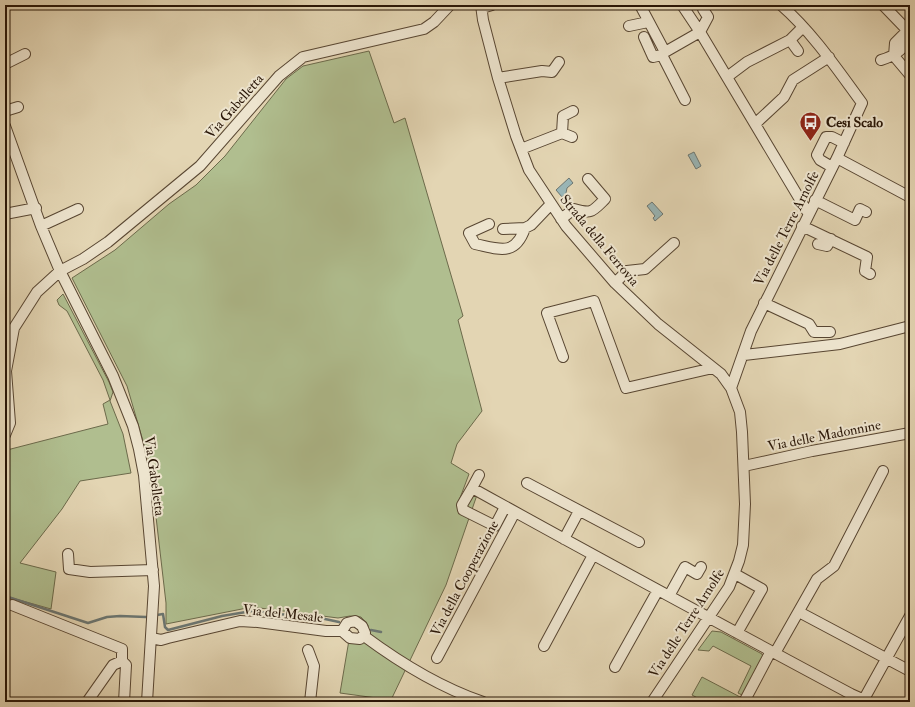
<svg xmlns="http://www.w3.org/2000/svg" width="915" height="707" viewBox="0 0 915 707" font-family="'IM FELL Double Pica',serif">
  <rect width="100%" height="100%" fill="#e3d5b3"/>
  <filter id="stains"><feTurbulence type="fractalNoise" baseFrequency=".005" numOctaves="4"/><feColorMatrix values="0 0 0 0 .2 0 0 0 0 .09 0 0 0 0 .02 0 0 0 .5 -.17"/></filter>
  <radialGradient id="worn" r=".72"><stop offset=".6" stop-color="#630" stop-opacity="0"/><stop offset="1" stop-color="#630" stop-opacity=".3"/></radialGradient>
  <path fill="#b0be8f" stroke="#6c6a4b" d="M369 51 394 123 405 118 463 316 458 320 482 411 457 444 451 463 469 474 457 506 478 492 446 585 391 700 340 693 349 640 369 636 368 625 361 617 350 616 338 618 252 607 166 624V603L150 465 127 386 72 278 115 250 169 204 196 185 225 156 286 79 303 66Z
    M63 294 109 382 113 392 110 401 123 434 131 473 80 481 62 509 20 563 56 572 51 609 5 596V451L7 450 108 424 103 404 110 400 103 380 67 311 59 305 57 300Z
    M712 631 721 632 762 654 763 657 744 696 738 693 751 666 713 646 709 651 698 650Z
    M702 677 742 698 740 702H705L692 695Z"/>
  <path fill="#99b6b7" stroke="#6c7671" d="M694 152 701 166 696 169 688 155Z
    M569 178 573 183 567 188 566 193 562 197 556 190Z
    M652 202 663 214 655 221 653 218 655 216 647 206Z"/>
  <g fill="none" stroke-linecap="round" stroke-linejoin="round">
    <path stroke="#6c7671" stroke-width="2.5" d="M5 596 88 623 107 617 120 616 146 617
      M157 615 163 614 165 627 168 630 222 616 252 611 325 619 339 622
      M371 630 381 632"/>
    <defs>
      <path id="minor" d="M481 5 483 20 498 78 516 136 529 170 566 226 615 283 658 324 721 374 731 388 740 412 742 432 745 504 743 545 739 561 729 587 652 702
        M640 5 665 52 700 32 808 213
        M682 5 700 32 708 17 703 9
        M883 5 910 33
        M482 8 492 5
        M629 26 648 22
        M907 31 895 43 894 56 910 75
        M644 37 653 57 662 55
        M790 40 798 51
        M665 52 662 55 685 100
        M881 60C894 56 902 51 909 39L907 31
        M5 64 25 54
        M727 77 747 62 790 40 803 27
        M498 78 542 71 552 72 559 62
        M5 111 18 107
        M755 124 784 97 793 80 829 57
        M5 126 41 226 60 271 113 376 133 426 139 449 144 475 154 586 147 702
        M562 133 572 137
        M521 149 562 133 563 116 573 111
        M837 158 910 197
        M832 167 820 160 817 155 826 137H832L844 143
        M815 200 855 220 860 209 866 212
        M5 214 36 208
        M561 219 574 209C592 214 592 212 605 199L588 179
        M489 224 469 233 475 244C499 249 515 257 525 228L531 225 551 204
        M41 226 78 209
        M802 226 867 257 865 271 870 274
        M503 229 525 228
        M818 244 827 246 831 239
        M615 283 627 271 645 269 674 243
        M764 303 809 324 814 332H830
        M744 355 840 344 910 326
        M563 357 547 313 594 301 626 388 713 368
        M731 388 751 331 837 158 862 103C837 69 813 33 781 5
        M5 435 10 423 6 371 14 328 37 292 60 271 83 259 108 242 200 166 279 76 303 57 424 29 434 22 450 5
        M744 466 812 451 910 433
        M527 483 639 542
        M472 488 479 475
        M505 507 495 526 463 510 462 505 472 488C598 558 724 626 851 694L869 702
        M564 539 579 511
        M68 554 69 569 90 572 153 570
        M735 574 762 589 737 633
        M669 596 685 567 697 574 701 567
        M12 605 122 649V661
        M799 612 910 671
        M364 636C399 662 442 688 483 702
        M151 638 161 640 168 638 240 621 258 622 326 631H342L350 638 360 639 365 633 362 626 355 621 347 623 342 631
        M544 646 593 555
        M308 650 314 666 310 702
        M775 653 817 579 834 566 883 471
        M437 658 515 512
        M615 667 658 590
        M864 699 910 616
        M87 702 113 665 122 661 126 665 124 702
        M744 702 771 651"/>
    </defs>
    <use href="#minor" stroke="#584632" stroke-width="12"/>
    <use href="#minor" stroke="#ede4ce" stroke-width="10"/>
  </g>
  <defs>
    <symbol id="bus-pin" viewBox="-11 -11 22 30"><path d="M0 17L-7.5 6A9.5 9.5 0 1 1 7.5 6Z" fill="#8f2418" stroke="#ede4ce"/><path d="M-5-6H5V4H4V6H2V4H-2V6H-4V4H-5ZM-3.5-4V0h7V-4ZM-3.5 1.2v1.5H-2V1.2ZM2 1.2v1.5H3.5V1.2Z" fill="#fff"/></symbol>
  </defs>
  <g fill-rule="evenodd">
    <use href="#bus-pin" x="798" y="110" width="25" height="34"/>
  </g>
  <g text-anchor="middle" stroke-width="4" stroke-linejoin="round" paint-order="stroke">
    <g font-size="14" fill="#291607" stroke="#ede4ce">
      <text transform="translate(234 106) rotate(-49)" y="5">Via Gabelletta</text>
      <text transform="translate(786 228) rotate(-63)" y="5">Via delle Terre Arnolfe</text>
      <text transform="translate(600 240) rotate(50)" y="5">Strada della Ferrovia</text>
      <text transform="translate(824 435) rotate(-11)" y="5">Via delle Madonnine</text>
      <text transform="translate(155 476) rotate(82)" y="5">Via Gabelletta</text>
      <text transform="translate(464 578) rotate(-62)" y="5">Via della Cooperazione</text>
      <text transform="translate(283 613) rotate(6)" y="5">Via del Mesale</text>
      <text transform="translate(686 623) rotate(-57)" y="5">Via delle Terre Arnolfe</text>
    </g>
    <g font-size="14" font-weight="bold" fill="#291607" stroke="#ede4ce" text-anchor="start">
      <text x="826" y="127">Cesi Scalo</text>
    </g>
  </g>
  <rect width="915" height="707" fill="none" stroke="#e3d5b3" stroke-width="20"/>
  <rect x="6" y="6" width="903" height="695" fill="none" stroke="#291607" stroke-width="2"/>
  <rect x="10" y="10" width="895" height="687" fill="none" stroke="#291607"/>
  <rect width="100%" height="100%" filter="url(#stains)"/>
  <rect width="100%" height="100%" fill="url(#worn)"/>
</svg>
